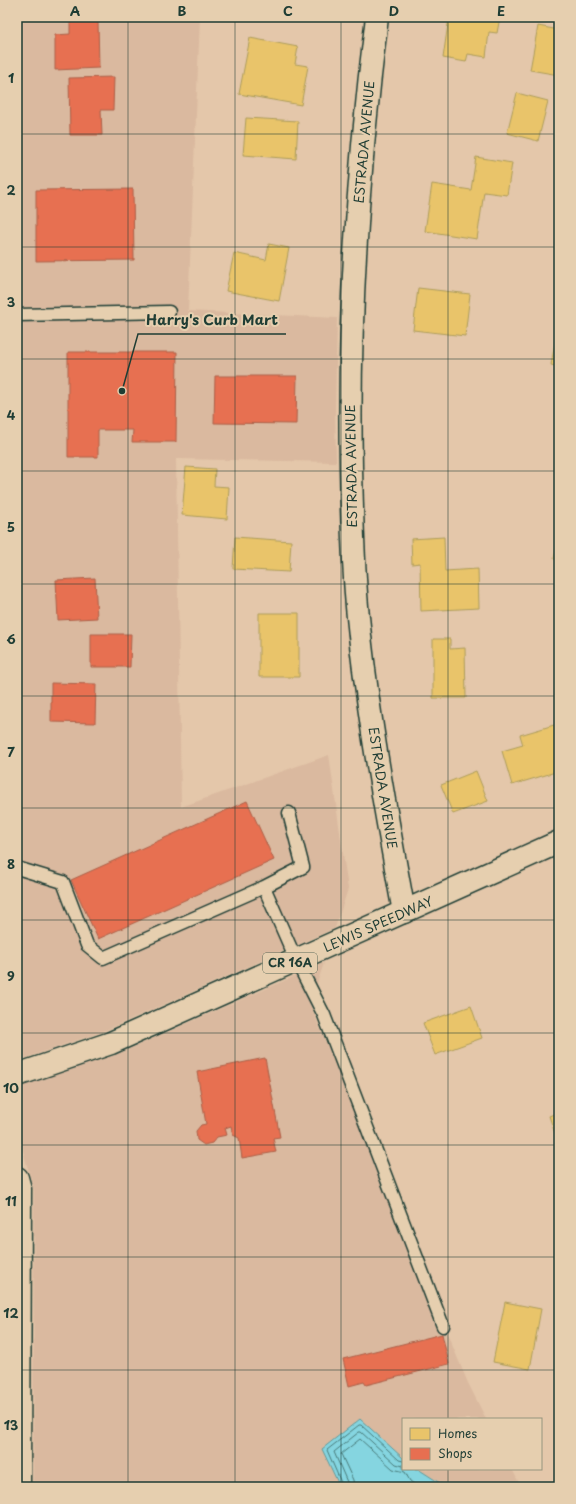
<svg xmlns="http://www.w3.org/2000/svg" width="576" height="1504" viewBox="0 0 576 1504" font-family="'Playpen Sans',sans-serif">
  <rect width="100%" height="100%" fill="#e4c7aa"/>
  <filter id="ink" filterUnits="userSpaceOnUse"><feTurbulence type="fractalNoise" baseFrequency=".025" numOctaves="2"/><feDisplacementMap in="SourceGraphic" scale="8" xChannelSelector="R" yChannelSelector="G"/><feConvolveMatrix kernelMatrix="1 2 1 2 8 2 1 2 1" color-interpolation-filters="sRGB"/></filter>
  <g filter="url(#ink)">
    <path fill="#dab99f" d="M17 17H200L188 311 337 318 335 410 336 462 176 459 181 807 329 755 348 889 335 928 104 1031 17 1061Z
      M324 963 310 1004 468 1383 486 1419H403V1458L360 1419 322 1449 340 1487H33L34 1190 17 1130V1088L118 1054Z
      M418 1469H512L521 1487H446Z"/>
    <path fill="#85d5e0" stroke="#5c989b" d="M360 1419 403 1458V1469H418L446 1487H340L322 1449Z"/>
    <path fill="#e9c46a" stroke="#ac9c5a" d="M449 17H500L497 33 489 32 486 57 468 54 466 62 443 58Z
      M538 26 559 30V75L530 70Z
      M250 38 298 47 295 64 308 66 301 105 239 94Z
      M517 93 548 101 538 141 507 133Z
      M246 118 298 121 296 159 243 155Z
      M476 157 512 163 507 195 484 192 477 239 425 231 432 184 471 190Z
      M269 244 289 248 279 301 226 291 234 253 266 260Z
      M418 288 470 294 465 336 413 330Z
      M559 320V367L551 365Z
      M186 467 215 469 214 486 229 487 227 519 182 515Z
      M235 537 291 541 289 572 233 569Z
      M444 537 445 571 478 569 479 608 421 611 420 563 412 564 411 539Z
      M559 538V560L554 559Z
      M259 613H299V677H259Z
      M433 639H450V649L465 648 466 698H433Z
      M554 725 557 734H559V771L512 785 502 751 523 745 520 735Z
      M476 771 488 801 453 814 441 785Z
      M471 1006 482 1038 435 1055 423 1023Z
      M559 1112V1145L549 1116Z
      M505 1302 541 1309 530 1369 493 1362Z"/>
    <path fill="#e76f51" stroke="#ab6048" d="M70 21H98L99 68 55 70V35L70 34Z
      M114 77 113 110H101L102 135H70L69 78Z
      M133 189 134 260 36 261V190Z
      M68 352H177L176 442H132L133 430H98V457H68Z
      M215 376H297L296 424 214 423Z
      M95 578 97 618 58 620 56 580Z
      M91 634H131L130 667H91Z
      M51 683 96 684 95 723 51 722Z
      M247 801 274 860 98 939 71 880Z
      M265 1058 280 1137 273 1138 276 1152 242 1158 239 1138 233 1135 231 1126 225 1128 227 1135 217 1137 212 1143 204 1145 197 1140 196 1131 201 1125 206 1124 197 1072Z
      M442 1334 449 1364 366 1385 364 1382 349 1386 343 1359Z"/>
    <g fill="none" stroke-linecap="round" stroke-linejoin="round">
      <path stroke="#487a79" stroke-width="1" d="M343 1487 327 1450 359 1425H361L399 1460 403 1461
        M348 1487 347 1482 334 1452 359 1432H361L396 1464 403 1466
        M354 1487 353 1480 341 1454 360 1439 393 1469 405 1472 410 1481 418 1487"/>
      <defs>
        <path id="service" d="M17 315 169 312
          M17 868 63 882 87 945 103 958 264 887 296 960 324 1015 443 1326
          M264 887 303 867 289 813"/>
        <path id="minor" d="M377 17C358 166 348 318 351 468 352 518 353 568 358 617 368 716 386 814 404 912"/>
        <path id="primary" d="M17 1075 111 1043 559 842"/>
        <path id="trunk" d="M17 1178 20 1189 19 1487"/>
      </defs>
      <use href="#service" stroke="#1f3d34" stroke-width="15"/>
      <use href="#minor" stroke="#1f3d34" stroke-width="25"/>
      <use href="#primary" stroke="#1f3d34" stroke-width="25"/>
      <use href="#trunk" stroke="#1f3d34" stroke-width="25"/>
      <use href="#service" stroke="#e6cfaf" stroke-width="12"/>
      <use href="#minor" stroke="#e6cfaf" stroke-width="22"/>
      <use href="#primary" stroke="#e6cfaf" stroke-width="22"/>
      <use href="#trunk" stroke="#e6cfaf" stroke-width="22"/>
    </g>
  </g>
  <path fill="none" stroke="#1f3d34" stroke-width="1" stroke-opacity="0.55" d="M128 17V1487M235 17V1487M341 17V1487M448 17V1419M17 134H559M17 247H559M17 359H559M17 471H559M17 584H559M17 696H559M17 808H559M17 920H559M17 1033H559M17 1145H559M17 1257H559M17 1370H559M448 1469V1487"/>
  <g text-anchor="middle" stroke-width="4" stroke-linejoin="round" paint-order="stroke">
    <rect fill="#e6cfaf" stroke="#5b6959" stroke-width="1" x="263" y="953" width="54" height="20" rx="3"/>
    <g font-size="12" font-weight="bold" fill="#1f3d34">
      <text x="290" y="967">CR 16A</text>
    </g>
    <g font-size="13" fill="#1f3d34" stroke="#e6cfaf">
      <text transform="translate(364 142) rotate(-85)" y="5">ESTRADA AVENUE</text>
      <text transform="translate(351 466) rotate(-91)" y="5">ESTRADA AVENUE</text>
      <text transform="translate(383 788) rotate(81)" y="5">ESTRADA AVENUE</text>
      <text transform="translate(378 924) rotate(-24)" y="5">LEWIS SPEEDWAY</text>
    </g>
  </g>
  <path fill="none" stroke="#1f3d34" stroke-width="1.5" d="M122 391L138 334H286"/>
  <circle fill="#1f3d34" stroke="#e6cfaf" stroke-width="1.5" cx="122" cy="391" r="4"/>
  <g font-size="14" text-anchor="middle" font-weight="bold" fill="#1f3d34" stroke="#e6cfaf" stroke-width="4" stroke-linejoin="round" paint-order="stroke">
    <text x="212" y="325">Harry's Curb Mart</text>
  </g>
  <rect width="576" height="1504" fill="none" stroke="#e6cfaf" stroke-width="44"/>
  <rect x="402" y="1418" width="140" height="52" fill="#e6cfaf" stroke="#96957e"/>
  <rect x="410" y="1428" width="20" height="12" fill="#e9c46a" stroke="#96957e"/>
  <text x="438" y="1438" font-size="12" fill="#1f3d34">Homes</text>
  <rect x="410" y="1448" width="20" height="12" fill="#e76f51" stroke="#96957e"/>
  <text x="438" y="1458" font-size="12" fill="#1f3d34">Shops</text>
  <rect x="22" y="22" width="532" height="1460" fill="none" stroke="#1f3d34" stroke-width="1.5"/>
  <g font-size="13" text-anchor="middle" font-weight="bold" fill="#1f3d34">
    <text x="75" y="16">A</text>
    <text x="182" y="16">B</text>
    <text x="288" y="16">C</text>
    <text x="394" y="16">D</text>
    <text x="501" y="16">E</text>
    <text x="11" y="83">1</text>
    <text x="11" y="195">2</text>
    <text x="11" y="307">3</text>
    <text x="11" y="420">4</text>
    <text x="11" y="532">5</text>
    <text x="11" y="644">6</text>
    <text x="11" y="757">7</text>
    <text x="11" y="869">8</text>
    <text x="11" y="981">9</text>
    <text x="11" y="1093">10</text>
    <text x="11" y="1206">11</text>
    <text x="11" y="1318">12</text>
    <text x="11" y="1430">13</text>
  </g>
</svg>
